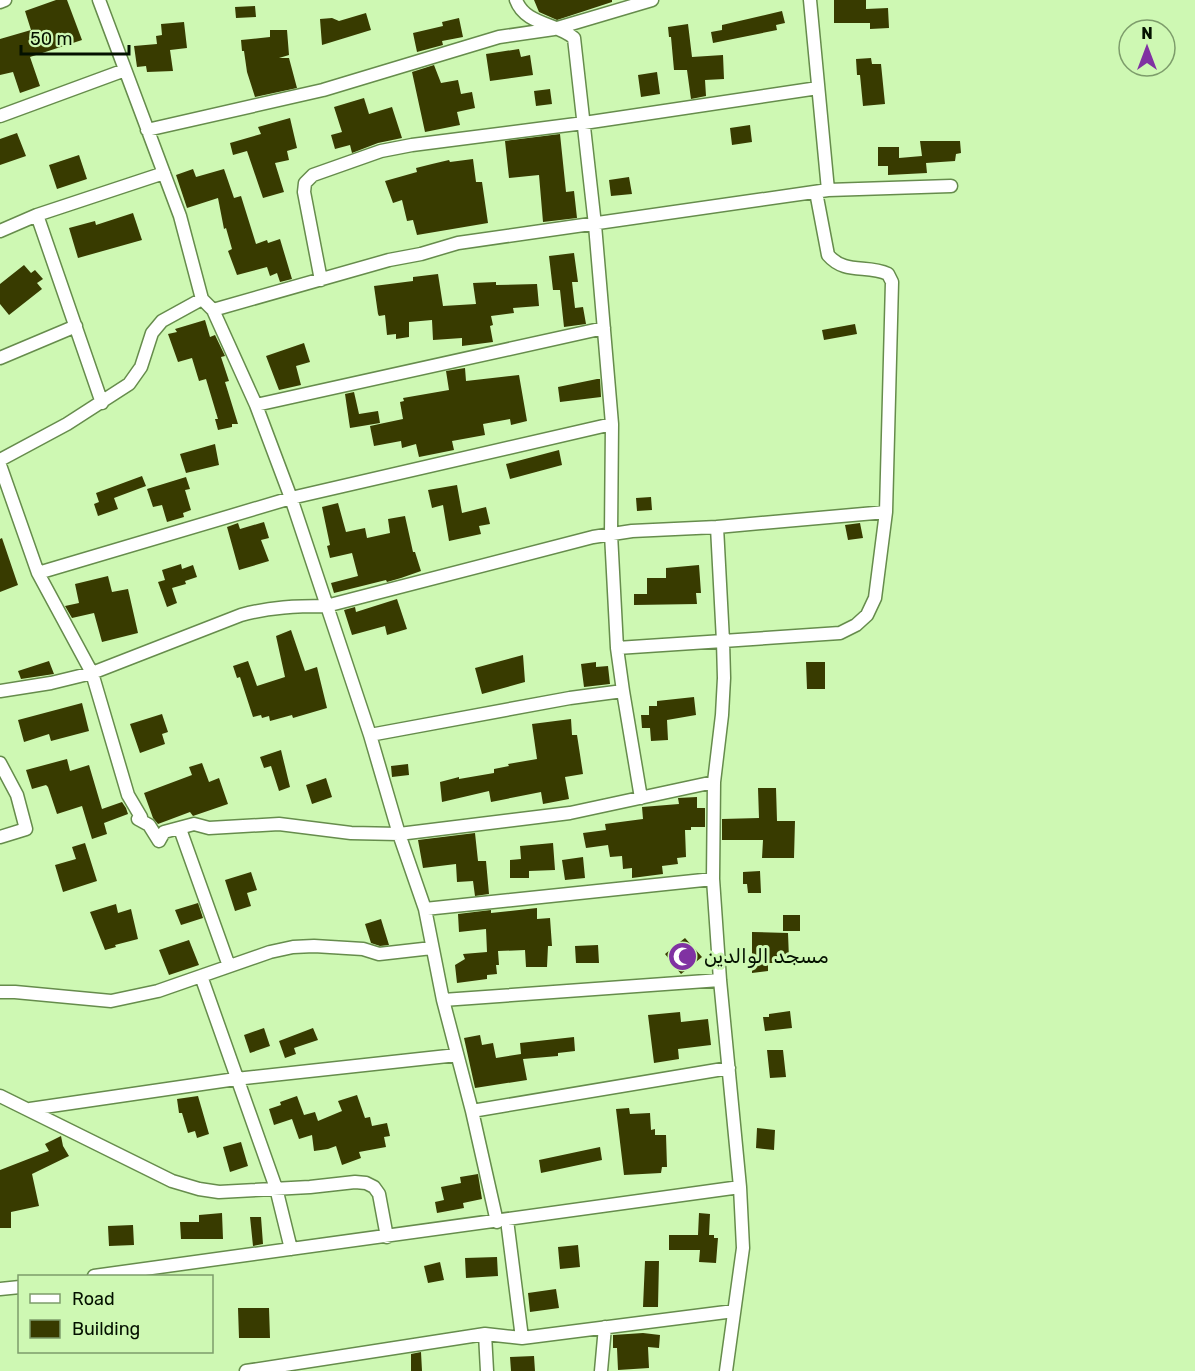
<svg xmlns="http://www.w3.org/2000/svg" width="1195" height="1371" viewBox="0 0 1195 1371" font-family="Rubik,'Noto Sans Arabic',sans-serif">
  <rect width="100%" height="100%" fill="#cef8b3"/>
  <path fill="#383b00" d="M56 0H67L82 40 30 57 40 86 20 93 13 72 0 75V39L31 30 25 11Z
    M534 0H612V2L557 20 539 12Z
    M834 0H866V9L888 8 889 28 870 29V23H834Z
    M255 6 256 17 236 18 235 7Z
    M782 11 785 23 776 25 777 30 713 43 711 32 722 30V25Z
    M366 13 371 30 322 45 320 19 332 18 339 21Z
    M459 18 463 37 442 41 443 45 417 52 413 33 443 26 442 22Z
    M184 22 187 48 170 50 173 71 147 72 146 66 137 67 134 46 157 44 156 36 162 35 161 24Z
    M688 24 692 57 723 55 724 79 705 80 706 96 691 99 687 70H674L671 37H669L668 27Z
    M270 30H287L289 55 279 58H289L297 88 255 97 247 72 244 51H242L241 40 270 37Z
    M519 49 521 57 530 55 533 75 490 81 486 54Z
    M871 58 872 64H881L885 104 863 106 860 75H857L856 59Z
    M434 65 441 83 458 80 461 94 472 92 475 108 457 112 460 125 425 132 412 72Z
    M657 72 660 94 641 97 638 75Z
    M550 89 552 104 536 106 534 91Z
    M364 98 369 114 392 107 402 138 378 143 352 153 350 145 335 149 331 135 342 132 334 107Z
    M290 118 297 148 287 151 289 160 275 163 284 192 263 198 247 151 233 155 230 143 261 134 258 127Z
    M750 125 752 142 732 145 730 128Z
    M17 133 26 156 0 165V139Z
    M560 134 566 192 574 191 577 218 543 222 539 175 509 178 505 141Z
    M920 141H960L961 153 956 154 955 161 926 163 927 173 888 175V166H878V147H899V158L922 156Z
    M79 155 87 179 57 189 49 165Z
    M473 159 476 182H482L488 223 417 235 413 220 407 221 402 200 393 203 385 181 417 172 416 168 432 164 449 160 450 162Z
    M193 169 196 177 224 169 234 198 241 196 256 244 267 240 268 243 280 239 292 279 280 282 277 273 270 276 267 267 237 275 228 251 232 249 226 228 224 229 218 198 187 208 176 175Z
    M629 177 632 194 611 196 609 180Z
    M133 213 142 240 78 258 69 228 95 221 96 225Z
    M574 253 578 282H572L575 308 583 307 586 324 564 327 560 290H553L549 256Z
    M24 265 31 273 35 270 43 279 37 283 42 289 9 315 0 304V284Z
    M438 274 443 306 476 304 473 283 496 282V285L537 284 539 306 513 308 514 313 491 316 493 325 490 326 493 342 462 346V338L433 340 432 320 409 322V337L396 339V334L387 335 385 315 379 316 378 314 374 286 413 281V277Z
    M205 320 210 337 215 335 225 356 221 357 229 381 225 382 238 424H232V427L218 430 215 419H218L206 379 199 381 192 358 178 362 168 334 177 332 175 329Z
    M855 324 857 334 824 340 822 330Z
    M304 343 310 362 296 366 301 385 279 390 266 356Z
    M465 368 466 381 519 375 527 421 511 425 510 419 483 424 485 435 452 441 454 450 419 457 416 444 402 448 401 441 374 446 370 426 403 419 400 402 404 401 403 398 449 390 446 371Z
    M597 379H600L601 397 560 402 558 387Z
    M354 392 359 414 378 411 380 423 350 428 345 394Z
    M215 444 219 465 186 473 180 454Z
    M559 450 562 465 510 479 506 464Z
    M142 476 146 486 114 498 118 509 98 516 94 504 99 502 96 493Z
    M186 477 190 489 185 490 191 510 183 513 184 517 167 522 162 505 153 507 147 489Z
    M457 485 462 513 486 507 490 524 479 526 481 534 449 541 443 505 432 508 428 490Z
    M651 497 652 510 637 511 636 498Z
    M338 503 346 532 365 528 367 538 390 533 388 519 405 516 413 552H415L421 571 401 578 387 582 386 580 334 593 331 583 358 576 352 553 330 558 327 546 330 545 322 507Z
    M264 522 269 538 261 540 269 561 239 570 227 527 238 523 240 529Z
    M860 523 863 538 848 540 845 525Z
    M2 538 18 585 0 592V539Z
    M181 564 182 569 193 565 197 577 185 581 186 584 172 588 177 603 167 607 158 582 165 580 162 570Z
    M699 565 701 593H696L697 604 634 605V594H647V578H666V568Z
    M108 576 112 592 128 589 138 633 102 642 94 613 72 618 65 606 79 603 75 584Z
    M397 599 407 629 387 635 385 626 352 635 344 610 355 607 356 612Z
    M291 630 305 671 317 667 327 708 293 718 292 715 270 721 269 716 262 718 261 715 253 717 240 677 237 678 233 666 248 661 257 686 285 677 276 636Z
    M523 655 525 682 482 694 475 668Z
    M49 661 54 674 21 679 18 671Z
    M596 662V667L608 666 610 684 584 687 581 664Z
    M806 662H825V689H807Z
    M694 697 696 715 667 720 668 740 651 741 650 728H642L641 715H649V706H657V701Z
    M82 703 89 731 51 741 49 734 24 742 18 720Z
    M162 714 168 732 162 734 165 744 140 753 130 724Z
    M571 719 572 735H577L583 774 565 777 569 799 543 804 541 792 491 802 489 791 442 802 440 782 459 777V779L494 773V769L509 766 508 764 537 759 532 724Z
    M281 750 290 787 279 791 271 766 264 768 260 757Z
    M67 759 70 771 89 765 102 809 122 802 126 808 128 814 104 823 107 834 92 839 82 806 57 814 48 787 46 785 32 789 26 770Z
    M202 763 209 782 219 778 228 804 193 816 190 812 158 824 153 818 144 793 192 775 189 767Z
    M408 764 409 775 392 777 391 766Z
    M326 778 332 797 312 804 306 785Z
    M758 788H776L777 821H795L794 858H762L763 840H722V819L759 818Z
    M697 797V808H705V827H691V830H685L686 857 677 858 678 864 662 866 663 874 632 878V868L623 869 622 856 610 857 608 845 586 848 583 833 606 830 605 824 643 819 642 807 679 804 678 798Z
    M475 833 478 861H486L489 894 475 896 473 881 457 882 456 864 423 868 418 840Z
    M85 843 97 881 63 892 55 865 76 859 72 847Z
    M553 843 555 870 529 871V878H510V860L521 859 520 846Z
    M583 857 585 878 565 880 562 860Z
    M760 871 761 893H748L747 884H743V872Z
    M251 872 257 890 247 893 251 906 235 911 225 880Z
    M198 903 203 918 181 925 175 910Z
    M116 904 118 913 131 909 138 939 115 945 116 947 105 950 90 912Z
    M537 908V919L550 918 552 946H548L547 967H526L525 950 498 951 499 965H496L497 974 487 975V979L457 983 455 965 465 959 463 954 487 952 486 929 459 932 458 914 491 910V913Z
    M783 915H800V931H783Z
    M381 919 389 945 380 946 371 943 365 924Z
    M752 932 788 933 789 959H774V963H768V971L752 973Z
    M685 938 702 957 681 974 665 954Z
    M189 940 199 965 169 975 159 950Z
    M598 945 599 963H576L575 946Z
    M790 1011 792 1028 765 1031 763 1017H769V1014Z
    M680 1012 681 1022 708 1019 711 1045 678 1049 679 1059 654 1063 648 1015Z
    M264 1028 270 1046 250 1053 244 1035Z
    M313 1028 318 1040 294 1048 296 1054 285 1058 279 1041Z
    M480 1035 482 1045 493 1043 496 1058 521 1054 520 1043 574 1037 575 1051 558 1053V1056L523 1059 527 1080 475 1088 464 1038Z
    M767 1050H783L786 1077 770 1078Z
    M357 1095 365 1118 370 1117 372 1126 387 1123 390 1136 384 1137 386 1147 359 1152 361 1158 342 1165 336 1146 328 1149 314 1151 312 1135 299 1139 292 1119 274 1125 269 1109 281 1105 280 1102 297 1096 304 1115 315 1112 318 1121 342 1111 338 1101Z
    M198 1096 209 1134 197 1138 195 1131 188 1133 182 1113H179L177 1099Z
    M629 1108 630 1114 650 1113 651 1130 655 1129V1135H666L667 1167H662L661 1173 624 1175 616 1109Z
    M757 1128 775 1130 774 1150 756 1148Z
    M61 1136 63 1146 69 1156 32 1174 39 1206 11 1212V1228H0V1170L49 1151 45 1144Z
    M241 1142 248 1166 230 1172 223 1147Z
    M600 1147 602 1160 541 1173 539 1160Z
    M478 1174 482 1199 463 1203 464 1208 437 1213 435 1202 444 1200 441 1187 461 1183 460 1177Z
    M222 1213 223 1239H181L180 1222H199V1215Z
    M699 1213 710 1214 709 1235H714V1238H718L716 1263 699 1262 700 1250H669V1235H698Z
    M250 1217H261L263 1244 253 1246Z
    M133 1225 134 1245 109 1246 108 1226Z
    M578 1245 580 1267 560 1269 558 1247Z
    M497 1257 498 1276 466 1278 465 1258Z
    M645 1261H659L658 1307H643Z
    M440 1262 444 1280 428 1283 424 1266Z
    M556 1289 559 1308 530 1312 528 1293Z
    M238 1308H269L270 1338H239Z
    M643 1333 660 1335 659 1348 648 1347 649 1368 618 1370 617 1348H613V1335Z
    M421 1352 422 1371H411V1354Z
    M534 1356 535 1371H511L510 1357Z"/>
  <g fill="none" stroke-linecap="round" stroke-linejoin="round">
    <defs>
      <path id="street" d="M99 0 180 216 202 299 213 310 256 405 291 498 370 735 399 834 425 909 443 1000 472 1111 497 1222
        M516 0C525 25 557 23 574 38L595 225 612 424 611 534 617 648
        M0 2 5 0
        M0 116 125 70
        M147 130 323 90 499 37 554 29 652 0
        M828 190 951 186
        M37 215 102 403
        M0 231 37 215 164 173
        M321 280 304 192 305 183 313 175 381 151 412 145 584 123 818 88
        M213 310 389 260 421 254 458 243 828 190 810 0
        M0 358 76 326
        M256 405 604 328
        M0 460 67 424 129 384 141 367 152 333 162 321 202 299
        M0 465 38 573 92 673 128 795 141 817 138 819 149 825 159 841 164 832 194 824 209 828 279 824 351 833 399 834 570 813 714 782
        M717 527 886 512
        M38 573 291 498 612 424
        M0 691 51 683 92 673 241 615C270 607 297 606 326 606L593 537 632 531 717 527 723 641 840 633 856 625 867 615 875 598 886 512 892 282 888 274C867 264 845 275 828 255L816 192
        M623 691 641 798
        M370 735 570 698 623 691 617 648 723 641 724 678 722 715 714 782 713 879 720 980 740 1187 743 1248 726 1371
        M0 763 17 795 26 829 0 837
        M180 829 229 966
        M425 909 713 879
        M201 976 276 1188 291 1249
        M0 992H15L111 1001 158 991 270 952 293 947 314 946 363 949 379 954 432 948
        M443 1000 720 980
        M0 1096 172 1181 199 1189 219 1192 310 1187 355 1182 366 1183 374 1187 379 1194 387 1237
        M30 1109 236 1079 457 1055
        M472 1111 729 1068
        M507 1220 522 1338
        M94 1276 740 1187
        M0 1289 20 1287
        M485 1334 487 1371
        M246 1371 485 1334 522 1338 734 1311
        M601 1371 605 1327"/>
    </defs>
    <use href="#street" stroke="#668c4c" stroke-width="15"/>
    <use href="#street" stroke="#fff" stroke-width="12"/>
  </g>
  <defs>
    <symbol id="mosque-disc" viewBox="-11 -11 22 22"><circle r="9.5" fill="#8032a2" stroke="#cef8b3"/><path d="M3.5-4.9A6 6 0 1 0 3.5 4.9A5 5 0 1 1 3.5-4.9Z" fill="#fff"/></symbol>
  </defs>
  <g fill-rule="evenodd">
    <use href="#mosque-disc" x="666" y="940" width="33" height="33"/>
  </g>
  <g text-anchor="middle" stroke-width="6" stroke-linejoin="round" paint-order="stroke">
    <g font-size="20" fill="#041100" stroke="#cef8b3" text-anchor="start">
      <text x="704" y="963">مسجد الوالدين</text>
    </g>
  </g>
  <rect x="18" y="1275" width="195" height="78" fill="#cef8b3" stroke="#7d9c6b" stroke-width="1.5"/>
  <rect x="30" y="1294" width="30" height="9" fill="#ffffff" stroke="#7d9c6b" stroke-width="1.5"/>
  <text x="72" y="1305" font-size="18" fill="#041100">Road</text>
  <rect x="30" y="1320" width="30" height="18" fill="#383b00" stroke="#7d9c6b" stroke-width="1.5"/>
  <text x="72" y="1335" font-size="18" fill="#041100">Building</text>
  <g transform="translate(1147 48)"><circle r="28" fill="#cef8b3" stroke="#7d9c6b" stroke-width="1.5"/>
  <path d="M0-4.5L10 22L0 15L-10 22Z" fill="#8032a2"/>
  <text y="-9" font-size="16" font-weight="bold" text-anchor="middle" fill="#041100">N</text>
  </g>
  <path d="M21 45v9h108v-9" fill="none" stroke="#041100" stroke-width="3"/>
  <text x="30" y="45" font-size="18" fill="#041100" stroke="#cef8b3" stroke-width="4.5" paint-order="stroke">50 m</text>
</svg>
